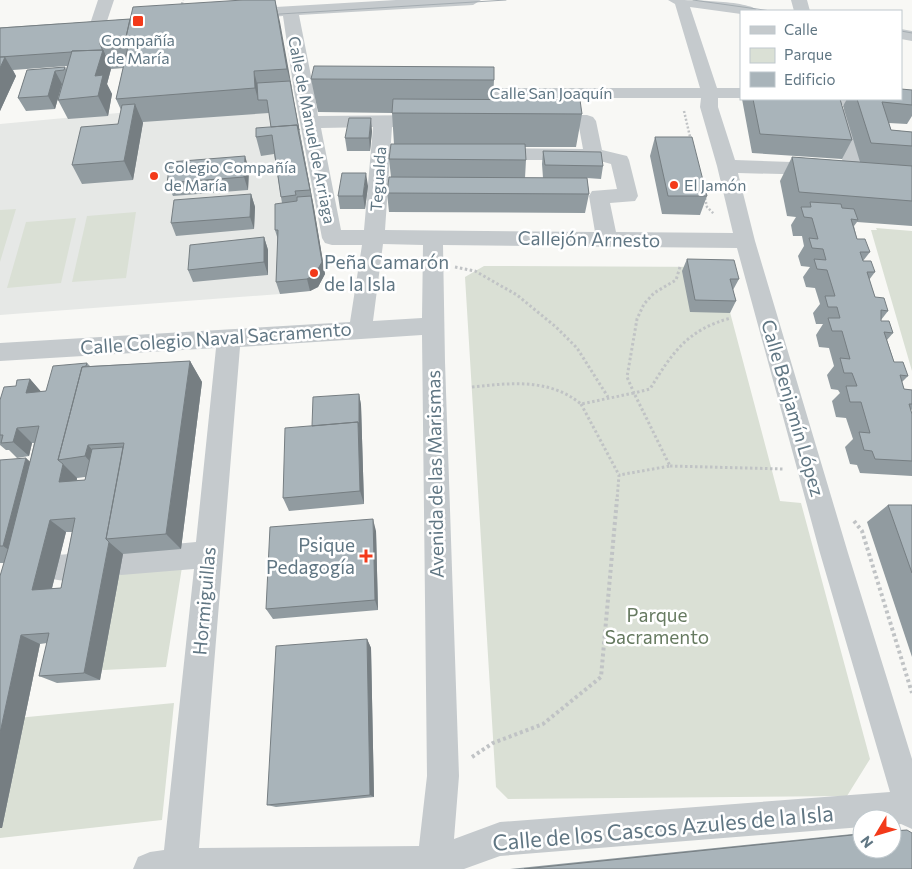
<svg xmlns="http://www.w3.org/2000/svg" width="912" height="869" viewBox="0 0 912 869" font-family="Commissioner,sans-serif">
  <rect width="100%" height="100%" fill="#f8f8f5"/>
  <path fill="#e6e8e6" d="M280 22 325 274 318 287 310 291 280 294 0 315V124L129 112 139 67 111 69 112 63Z"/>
  <path fill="#dae0d5" d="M16 209 0 262V210Z
    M136 212 126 278 72 282 87 216Z
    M76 218 61 283 7 288 26 222Z
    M876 228 912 231V371L871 230H877Z
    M484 266 718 267 780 501 801 503 870 759 847 796 508 799 496 787 465 277Z
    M183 561 166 667 83 671 106 565Z
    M174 703 162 820 0 838V798L17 718Z"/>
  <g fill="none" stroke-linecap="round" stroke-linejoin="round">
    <path stroke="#c0c3c5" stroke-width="2.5" stroke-dasharray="2 2" stroke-linecap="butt" d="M181 8 183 0
      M684 111 691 141
      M705 198 707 207 714 214"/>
    <path stroke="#c0c3c5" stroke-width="3" stroke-dasharray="2.5 2.5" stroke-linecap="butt" d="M393 264H409
      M455 267 475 271 517 295 556 327 577 348 608 397
      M680 267 676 280 654 293 644 304 637 319 627 377 634 393 650 389C672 353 688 329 731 318
      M472 387C511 383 549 378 581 404L634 393 670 466 619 475
      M581 404 619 475 617 500
      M670 466 784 469"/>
    <path stroke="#c0c3c5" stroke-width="4" stroke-dasharray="3 3" stroke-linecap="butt" d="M854 521 862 531 912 693
      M472 757 493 743 543 724 601 677 617 499"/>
    <path fill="#c5cacd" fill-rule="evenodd" d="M98 0H114L106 24 98 29 90 24Z
      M396 0H481L473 5 299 15 313 86 354 87 357 91 354 95 315 96 318 116 427 115 433 117 436 121 433 125 392 127 385 230 595 232 589 196 592 191 617 189 611 164 586 157 578 160H493L486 158 484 154 486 150 493 148 583 149 579 127 541 125 538 121 541 117 547 115H587L593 117 596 121 602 150 627 156 629 160 638 196 635 201 610 203 616 232 733 233 717 166 700 107 701 98H461L455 97 452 93 455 89 461 88H700L675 4 668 0C684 0 750 0 758 11H741V14L690 7 717 88H741V98H718V107L735 160 820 163 827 165 830 169 827 173 820 175 738 173 755 241 848 553 912 759V829L901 824 892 825V819H862V827L500 856 464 869H133L138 857 150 852 164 850 194 569 121 575 111 571 107 562 111 553 121 549 196 542 216 348 0 361V343L350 322 362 245H332L325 243 322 238 294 91 283 16 243 19 235 14 243 9ZM373 127 364 230H341L321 128ZM383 244 423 245 422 318 373 321ZM443 245 737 248 820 553 890 792 500 822 454 839 459 776 445 362ZM422 335 427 776 419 846 199 848 240 347Z
      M791 0H807L810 11H794Z
      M901 29 912 31V41L901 39Z
      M901 98 912 99V109L827 104 821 103 818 99Z
      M840 108 846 110 854 125 864 170 861 174 854 176 847 174 844 170 836 125 831 114 834 110Z
      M82 553 92 557 96 566 92 575C78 581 62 583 47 577L43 568 47 559 57 555Z"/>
    <path stroke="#a5adb2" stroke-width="1" d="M693 0 771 11
      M264 15 506 0
      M0 28 59 24
      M901 31 912 33"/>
  </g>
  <path fill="#919ba0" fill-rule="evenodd" d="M275 0 314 208 325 274 318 287 310 291 280 294 276 282 278 240 275 230 282 203 281 197 274 154 261 156 256 137 271 127 269 113 143 122 133 180 82 184 72 165 118 124 121 110 116 99 123 68 111 69 107 84 112 94 108 116 68 119 58 100 62 84 55 109 26 111 18 98 27 70 65 67 66 69 67 66 13 70 16 76 0 111V28L130 19Z
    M311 79 494 80 493 100 582 114 576 147H525L526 160 525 178H543L542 164 543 151 603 166 601 179 587 178 589 194 585 213 389 212 387 193 391 177 389 159 394 144 392 113 318 112Z
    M912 90V116L907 124 889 123 891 130 912 132V226L857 222 854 226 857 239 870 252 863 261 875 272 869 280 875 297 888 311 881 320V321L893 333 887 340 894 362 908 376 902 382 904 389 912 390V409L911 411 912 414V476L860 473 857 465 850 464 845 447 853 439 846 418 836 417 832 401 840 393 838 390 831 389 827 375 834 366 829 348 819 347 816 335 823 324H816L813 313 820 304 815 288 806 287 803 277 810 267 801 266 798 256 804 246 802 236H793L791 225 796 217 787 216 780 181 792 157 860 162 843 106 847 99H901Z
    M742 99H840L852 140 842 159 752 153Z
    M372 131 370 151H347L345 138Z
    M655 137 707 196 700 215 662 214 650 156Z
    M249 169 248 190 173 196 167 183Z
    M368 186 365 209H340L338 196Z
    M251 194 255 207 254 229 176 236 171 223Z
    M264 237 268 250V275L193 282 188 270Z
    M687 259 739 279 733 290 736 301 730 313 690 312 682 271Z
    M190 361 202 382 181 549 123 554 100 680 57 683 39 676 47 643 40 644 2 828H0V576L4 563H0V460L30 462 34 443H32L29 456 17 458 9 450H6L0 445V400L30 379 41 392 46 391 87 363 90 366ZM85 477V480H77V478ZM66 532H72L61 588H52Z
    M359 394 361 405 364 504 289 511 283 498 312 426Z
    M888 505H912V657L867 522Z
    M376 531 378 610 273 619 266 609Z
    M367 639 371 648 374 797 276 807 267 805Z
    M892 830H907L912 869H510L862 833V849H892Z"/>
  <path fill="#767e82" d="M275 0 280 22 293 94 287 69Z
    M103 50 111 69 107 84 112 94 108 116 98 96 95 76Z
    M5 57 16 76 0 111V68Z
    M55 71 62 84 55 109 48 96Z
    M254 71 260 96 258 100 255 88Z
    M290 81 314 208 325 274 318 287 310 291 307 279 311 196Z
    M135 104 143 123 133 180 124 161Z
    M371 118 372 131 370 151 369 138Z
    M245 156 249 169 248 190 244 177Z
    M366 173 368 186 365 209 363 196Z
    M251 194 255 207 254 229 250 217Z
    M264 237 268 250V275L264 262Z
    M190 361 202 382 181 549 166 534Z
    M30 379 44 395 26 393Z
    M359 394 361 405 364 504 360 491 358 422Z
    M17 428 32 443 29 456 13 442Z
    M88 445 105 464 102 475 85 456Z
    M26 458 46 476 25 561 3 546Z
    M63 464 77 478 73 495 59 482Z
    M373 519 376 531 378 610 375 600Z
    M50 520 66 532 49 600 32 590Z
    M109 542 123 554 100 680 84 673Z
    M21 635 40 644 2 828H0V733Z
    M367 639 371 648 374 797 370 795Z"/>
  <path fill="#a9b4ba" stroke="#767e82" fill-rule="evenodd" d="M243 0H275L287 69 254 71 255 88 116 99 129 42 100 44 101 38 126 37 133 7Z
    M130 19 126 37 101 38 100 44 105 56 103 50 72 51 71 52 0 57V28Z
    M103 50 95 76 103 75 98 96 58 100 72 51Z
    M0 57H5L0 68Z
    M314 66 494 67V80L311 79Z
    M65 67 64 70 55 71 48 96 18 98 27 70Z
    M290 81 299 130 297 125 271 127 267 100H258L257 83Z
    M901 89 912 90V105L882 102 891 130 912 132V146L871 143 857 99H901Z
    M393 99 580 100 582 114 392 113Z
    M753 99H840L852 140 760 134Z
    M135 104 124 161 72 165 81 127 118 124 122 105Z
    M349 118H371L369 138H345Z
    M297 125 310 190 295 191 296 195 281 197 272 135 256 137V128Z
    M655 137H692L707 196H668Z
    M391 144H525L526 160 389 159Z
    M543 151 601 152 603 166 545 165Z
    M245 156 244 177 167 183 170 162Z
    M792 157 912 166V201L799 192Z
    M342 173H366L363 196H338Z
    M389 177 587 178 589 194 387 193Z
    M251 194 250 217 171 223 174 200Z
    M311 196 322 262 315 274 307 279 276 282 278 230H275V204L297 201V197Z
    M810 202 841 204 842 208 854 209 858 220 851 219 857 239H865L870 252H860L863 261H871L875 272H867L875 297 884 298 888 311 881 310V321H889L893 333 884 332 894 362H903L908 376 900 375 904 389 912 390V404H909L912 414V461L875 459 872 451 864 450 859 432 870 433 861 402H850L846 386H857L852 373H844L840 358 850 359 842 331H832L828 318H840L837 307H828L825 296H835L827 270 817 269 814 259 826 260 823 249 812 248 809 238 818 239 812 218 804 217 801 207H811Z
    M264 237V262L188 270 190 245Z
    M687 259 734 260 739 279H730L736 301 695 300Z
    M190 361 166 534 106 539 124 443 88 445 85 456 58 460 82 367Z
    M87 363 86 366 82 367 58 460 63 464 59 482 85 480 92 449 123 447 106 539 109 542 84 673 39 676 49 633 21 635 0 733V576L8 549 39 426 17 428 13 442 1 443 3 435H0V400L4 387 16 386 17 380 30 379 26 393 46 391 53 366ZM75 518 61 588 32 590 50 520Z
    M359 394V427L358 422 312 426 313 397Z
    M358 422 360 491 283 498 285 428Z
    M26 458 3 546H0V460Z
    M888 505H912V573Z
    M373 519 375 600 266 609 270 527Z
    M367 639 370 795 267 805 276 646Z
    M907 830 912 833V869H524L862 834V849H892V831Z"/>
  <g fill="#f33a1a" stroke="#fff" stroke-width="2">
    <rect x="132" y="15" width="12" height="12" rx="2.5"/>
    <circle cx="154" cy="176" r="5"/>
    <circle cx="674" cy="185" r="5"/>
    <circle cx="314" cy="273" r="5"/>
    <path d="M363.5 548.5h5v5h5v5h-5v5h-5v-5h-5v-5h5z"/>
  </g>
  <g text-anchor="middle" stroke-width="5" stroke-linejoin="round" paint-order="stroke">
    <g font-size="16" fill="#607683" stroke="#fff" text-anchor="start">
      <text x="138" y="46" text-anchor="middle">Compañía<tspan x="138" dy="18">de María</tspan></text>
      <text x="164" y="173">Colegio Compañía<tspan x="164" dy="18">de María</tspan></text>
      <text x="684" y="191">El Jamón</text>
    </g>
    <g font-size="16" fill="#607683" stroke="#fff">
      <text x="551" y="99">Calle San Joaquín</text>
      <text transform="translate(312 130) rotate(79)" y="6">Calle de Manuel de Arriaga</text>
      <text transform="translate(378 179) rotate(-86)" y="6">Tegualda</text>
    </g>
    <g font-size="19" fill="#607683" stroke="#fff">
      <text transform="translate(589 239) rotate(1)" y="7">Callejón Arnesto</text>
      <text transform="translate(216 338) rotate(-4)" y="7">Calle Colegio Naval Sacramento</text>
      <text transform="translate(793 408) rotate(74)" y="7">Calle Benjamín López</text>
      <text transform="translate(435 474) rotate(-91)" y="7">Avenida de las Marismas</text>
      <text transform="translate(204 601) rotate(-85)" y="7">Hormiguillas</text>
    </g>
    <g font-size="19" fill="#607683" stroke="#fff" text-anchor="start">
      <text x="324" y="269">Peña Camarón<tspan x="324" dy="22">de la Isla</tspan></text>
      <text x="355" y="552" text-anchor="end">Psique<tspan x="355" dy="22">Pedagogía</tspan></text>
    </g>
    <g font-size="19" fill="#667a60" stroke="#fff">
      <text x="657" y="622">Parque<tspan x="657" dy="22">Sacramento</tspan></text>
    </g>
    <g font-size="22" fill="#607683" stroke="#fff">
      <text transform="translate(663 828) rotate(-5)" y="8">Calle de los Cascos Azules de la Isla</text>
    </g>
  </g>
  <rect x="740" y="10" width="162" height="90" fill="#ffffff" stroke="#bfc8cd"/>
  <rect x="750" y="26" width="25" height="8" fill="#c5cacd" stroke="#bfc8cd"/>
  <text x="784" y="35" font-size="15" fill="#607683">Calle</text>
  <rect x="750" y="48" width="25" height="15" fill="#dae0d5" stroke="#bfc8cd"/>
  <text x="784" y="60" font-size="15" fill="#607683">Parque</text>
  <rect x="750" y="72" width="25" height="15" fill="#a9b4ba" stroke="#bfc8cd"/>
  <text x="784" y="85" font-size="15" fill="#607683">Edificio</text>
  <g transform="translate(877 834) rotate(232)"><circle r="24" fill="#ffffff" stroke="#bfc8cd"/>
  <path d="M0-4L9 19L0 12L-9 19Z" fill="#f33a1a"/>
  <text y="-8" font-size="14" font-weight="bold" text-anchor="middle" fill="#607683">N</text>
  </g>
</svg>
